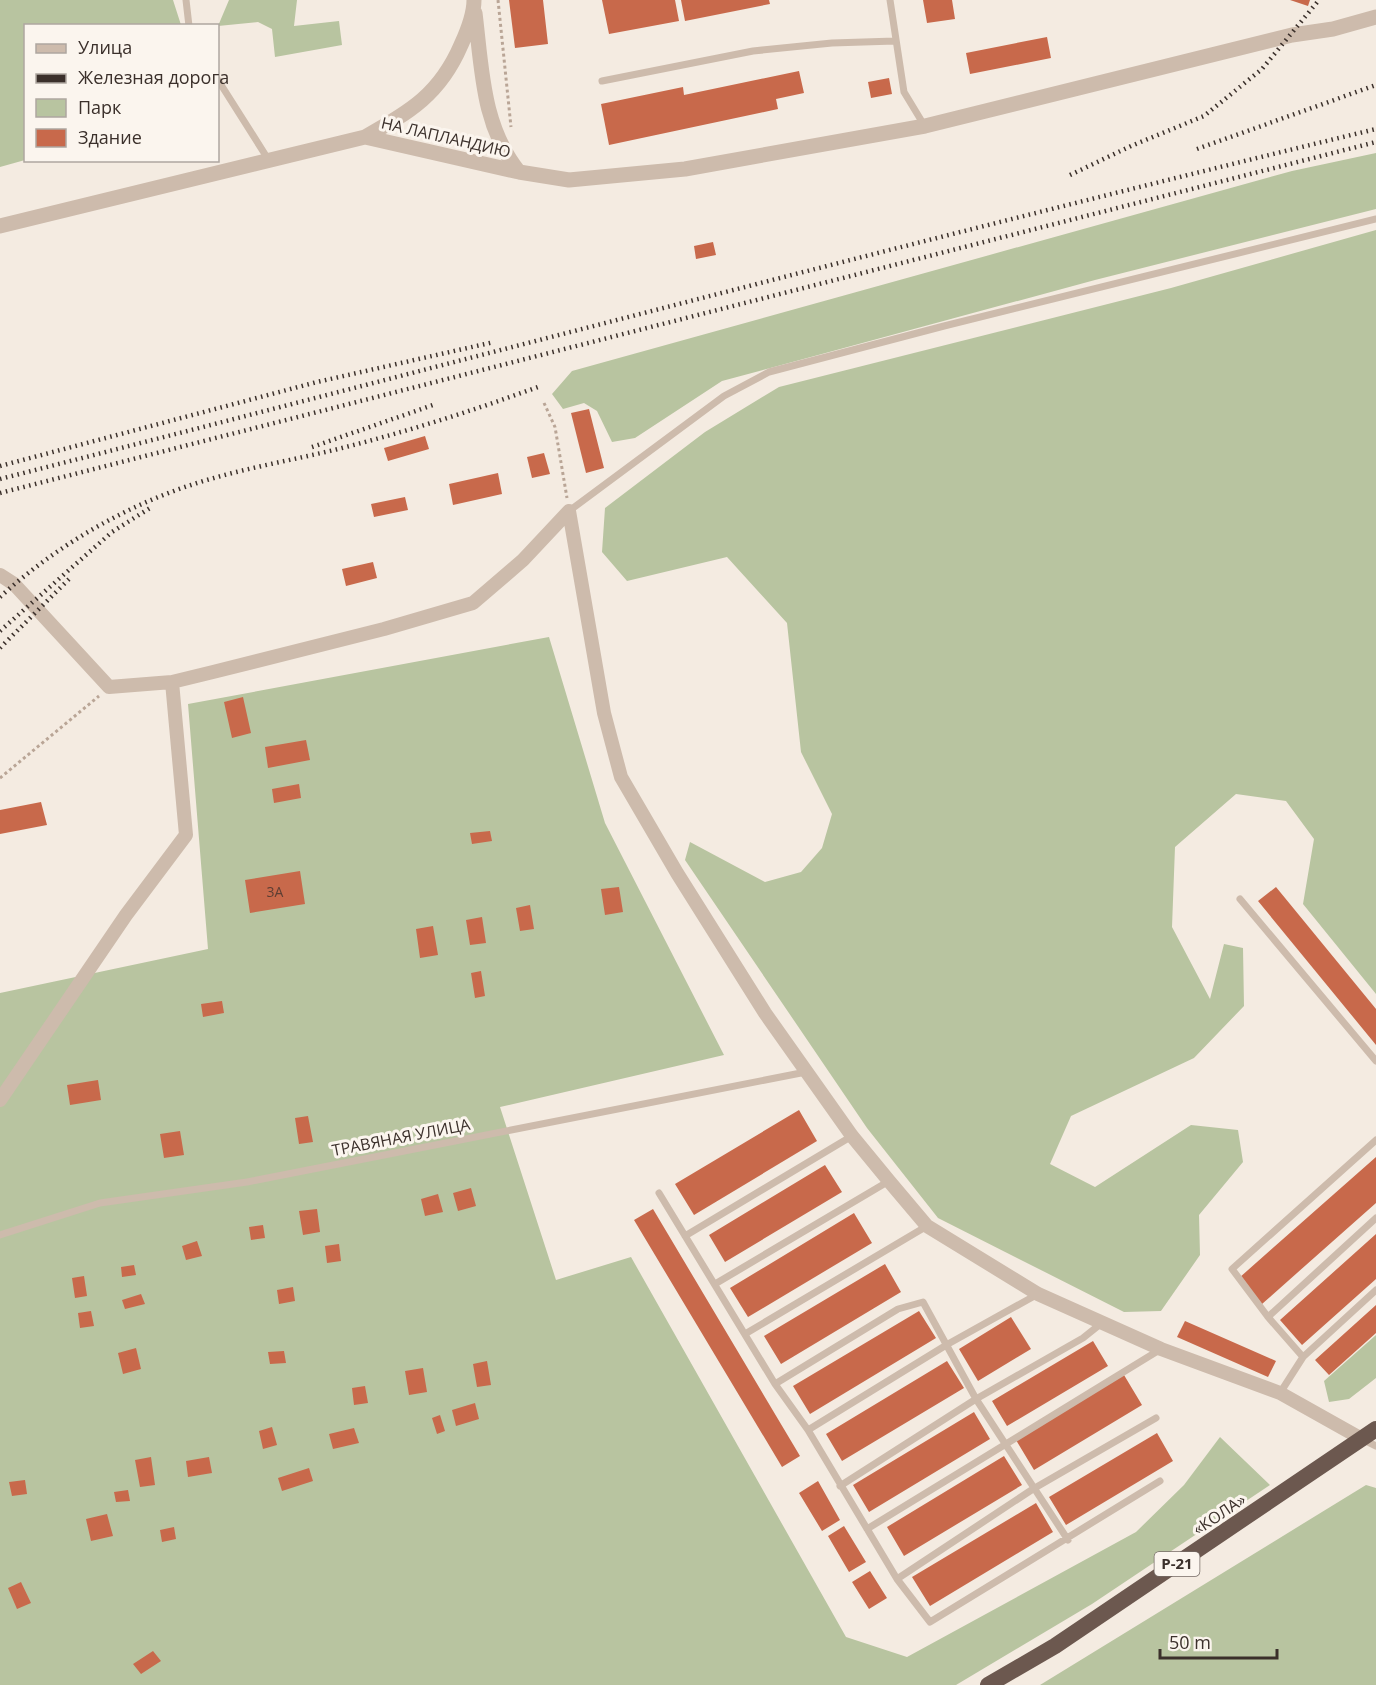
<svg xmlns="http://www.w3.org/2000/svg" width="1376" height="1685" viewBox="0 0 1376 1685" font-family="'Open Sans',sans-serif">
  <rect width="100%" height="100%" fill="#f4ebe1"/>
  <path fill="#b8c4a0" d="M0 0H173L181 25 26 26 25 160 0 167Z
    M229 0H297L294 26 339 21 342 45 275 57 272 29 258 22 218 26Z
    M1376 153V209L1095 280 722 381 635 438 612 442 597 411 584 403 563 409 552 394 572 371 1292 171Z
    M1376 230V994L1303 904 1314 839 1286 801 1236 794 1175 847 1172 927 1210 999 1224 944 1243 948 1244 1006 1194 1058 1071 1116 1050 1164 1095 1187 1191 1125 1238 1130 1243 1162 1199 1215 1200 1255 1161 1311 1124 1312 938 1218 867 1128 685 860 690 842 765 882 801 872 822 848 832 814 801 752 787 623 727 557 627 581 602 552 605 508 705 432 779 387 1171 288Z
    M549 637 605 823 724 1055 500 1107 556 1280 631 1257 846 1637 907 1657 1136 1532 1184 1485 1220 1437 1270 1485 1092 1604 956 1685H0V993L208 949 188 704Z
    M1376 1335V1378L1349 1399 1329 1402 1324 1381Z
    M1366 1485 1376 1488V1685H1040Z"/>
  <path fill="#c8694b" d="M509 0H543L548 44 515 48Z
    M602 0H675L679 21 609 34Z
    M681 0H769L770 4 685 21Z
    M923 0H952L955 19 927 23Z
    M1290 0H1310L1308 6Z
    M1047 37 1051 58 970 74 966 53Z
    M799 71 804 93 776 99 778 109 609 145 601 104 683 87 684 95Z
    M889 78 892 94 871 98 868 82Z
    M713 242 716 255 696 259 694 246Z
    M589 409 604 468 586 473 571 413Z
    M425 436 429 449 388 461 384 448Z
    M544 453 550 474 532 478 527 457Z
    M498 473 502 494 453 505 449 484Z
    M405 497 408 510 374 517 371 504Z
    M373 562 377 578 346 586 342 569Z
    M243 697 251 733 232 738 224 702Z
    M306 740 310 760 268 768 265 747Z
    M299 784 301 798 274 803 272 789Z
    M41 802 47 825 0 834V810Z
    M490 831 492 841 472 844 470 833Z
    M300 871 305 904 250 913 245 880Z
    M619 887 623 912 605 915 601 889Z
    M1276 887 1376 1009V1045L1258 901Z
    M530 905 534 929 520 931 516 908Z
    M482 917 486 943 470 945 466 920Z
    M433 926 438 955 420 958 416 929Z
    M481 971 485 996 475 998 471 973Z
    M222 1001 224 1013 203 1017 201 1004Z
    M98 1080 101 1100 70 1105 67 1085Z
    M799 1110 817 1141 694 1215 675 1184Z
    M308 1116 313 1142 299 1144 295 1118Z
    M180 1131 184 1155 164 1158 160 1134Z
    M1376 1157V1203L1262 1304 1239 1278Z
    M825 1165 842 1192 725 1262 709 1235Z
    M471 1188 476 1206 458 1211 453 1193Z
    M438 1194 443 1212 425 1216 421 1199Z
    M317 1209 320 1232 303 1235 299 1211Z
    M653 1209 800 1456 782 1467 634 1220Z
    M854 1213 872 1243 748 1317 730 1288Z
    M263 1225 265 1238 251 1240 249 1227Z
    M1376 1234V1279L1302 1345 1280 1320Z
    M197 1241 202 1256 186 1260 182 1246Z
    M339 1244 341 1261 327 1263 325 1246Z
    M885 1264 901 1292 781 1364 764 1336Z
    M134 1265 136 1275 122 1277 121 1267Z
    M84 1276 87 1296 75 1298 72 1278Z
    M293 1287 295 1301 279 1304 277 1290Z
    M141 1294 145 1304 125 1309 122 1300Z
    M1376 1305V1333L1329 1375 1315 1360Z
    M91 1311 94 1326 80 1328 78 1313Z
    M919 1311 936 1338 810 1414 793 1386Z
    M1011 1317 1031 1349 978 1381 959 1349Z
    M1185 1321 1276 1361 1268 1377 1177 1337Z
    M1093 1341 1108 1366 1007 1426 992 1401Z
    M136 1348 141 1369 123 1374 118 1353Z
    M284 1351 286 1363 270 1364 268 1352Z
    M487 1361 491 1385 477 1387 473 1364Z
    M947 1361 964 1388 842 1461 826 1434Z
    M423 1368 427 1392 409 1395 405 1371Z
    M1124 1375 1142 1405 1034 1470 1016 1440Z
    M365 1386 368 1403 354 1405 352 1388Z
    M475 1403 479 1419 456 1426 452 1410Z
    M974 1412 990 1439 869 1512 853 1485Z
    M440 1415 445 1431 437 1434 432 1418Z
    M272 1427 277 1445 263 1449 259 1431Z
    M354 1428 359 1443 333 1449 329 1434Z
    M1157 1433 1173 1461 1066 1525 1049 1497Z
    M1004 1456 1022 1485 904 1556 887 1527Z
    M151 1457 155 1485 140 1487 135 1460Z
    M209 1457 212 1473 188 1477 186 1461Z
    M309 1468 313 1481 282 1491 278 1478Z
    M25 1480 27 1494 12 1496 9 1482Z
    M818 1481 840 1520 822 1531 799 1493Z
    M128 1490 130 1501 116 1502 114 1492Z
    M1036 1503 1053 1532 930 1606 912 1577Z
    M107 1514 113 1536 91 1541 86 1519Z
    M844 1526 866 1562 849 1572 828 1536Z
    M174 1527 176 1539 162 1542 160 1530Z
    M870 1571 887 1598 869 1609 852 1582Z
    M21 1582 31 1603 17 1609 8 1588Z
    M153 1651 161 1661 141 1674 133 1664Z"/>
  <g fill="none" stroke-linecap="round" stroke-linejoin="round">
    <path stroke="#b9a596" stroke-width="3" stroke-dasharray="3 3" stroke-linecap="butt" d="M498 0 511 127
      M544 403 555 427 567 498
      M0 778 99 696"/>
    <path stroke="#cdbbac" stroke-width="7" d="M186 0 189 26
      M890 0 904 92 924 125
      M218 80 268 159
      M602 81 753 51 832 43 895 41
      M569 511 724 396 769 372 944 326 1376 219
      M1240 899 1376 1061
      M659 1193 775 1384 808 1430 897 1579 930 1622 1160 1481
      M0 1235 100 1203 247 1182 806 1072
      M685 1236 852 1136
      M715 1284 889 1181
      M1268 1317 1376 1218
      M745 1334 927 1226
      M1303 1357 1268 1317 1232 1269 1376 1140
      M775 1384 898 1309 923 1302 976 1399 1068 1540
      M1280 1393 1303 1357 1376 1290
      M808 1430 948 1344 1038 1294
      M1362 1439 1376 1446
      M840 1486 976 1399 1083 1338 1103 1322
      M867 1529 1161 1349
      M897 1579 1033 1489 1156 1418"/>
    <path stroke="#cdbbac" stroke-width="14" d="M569 511 604 713 621 777 677 873 765 1013 852 1136 889 1181 927 1226 1038 1294 1161 1349 1280 1393 1362 1439
      M0 575 14 584 109 687 172 682 213 672 384 629 473 603 523 560 569 511
      M0 1100 126 915 186 835 172 682"/>
    <path stroke="#cdbbac" stroke-width="15" d="M475 13C482 69 482 126 519 172
      M365 137 519 172 569 180 685 169 925 126 1292 35 1333 29 1376 17
      M0 226 365 137C410 112 440 94 461 45 467 32 474 15 474 0"/>
    <path stroke="#6c584f" stroke-width="16" d="M988 1685 1055 1646 1376 1429"/>
    <path stroke="#3b302b" stroke-width="4.5" stroke-dasharray="1.5 4.5" stroke-linecap="butt" d="M1197 149 1376 85
      M1070 175 1131 146 1204 116 1262 69 1319 0
      M312 447 436 404
      M0 466 317 382 494 342
      M0 479C459 362 916 240 1376 129
      M0 493 1376 142
      M0 597C55 547 121 508 191 485 239 469 289 461 338 449 406 432 472 411 538 387
      M0 631 112 532 150 508
      M0 648 70 578"/>
  </g>
  <g text-anchor="middle" stroke-width="6" stroke-linejoin="round" paint-order="stroke">
    <g font-size="14" fill="#5e3e33">
      <text x="275" y="897">3А</text>
    </g>
    <rect fill="#fbf5ee" stroke="#756b66" stroke-width="1.5" x="1154.5" y="1552" width="45" height="24" rx="4.5"/>
    <g font-size="15" font-weight="bold" fill="#3b302b">
      <text x="1177" y="1569">Р-21</text>
    </g>
    <g font-size="16" fill="#3b302b" stroke="#fbf5ee">
      <text transform="translate(446 137) rotate(13)" y="6">НА ЛАПЛАНДИЮ</text>
      <text transform="translate(401 1137) rotate(-11)" y="6">ТРАВЯНАЯ УЛИЦА</text>
      <text transform="translate(1219 1514) rotate(-34)" y="6">«КОЛА»</text>
    </g>
  </g>
  <rect x="24" y="24" width="195" height="138" fill="#fbf5ee" stroke="#aea6a0" stroke-width="1.5"/>
  <rect x="36" y="44" width="30" height="9" fill="#cdbbac" stroke="#aea6a0" stroke-width="1.5"/>
  <text x="78" y="54" font-size="18" fill="#3b302b">Улица</text>
  <rect x="36" y="74" width="30" height="9" fill="#3b302b" stroke="#aea6a0" stroke-width="1.5"/>
  <text x="78" y="84" font-size="18" fill="#3b302b">Железная дорога</text>
  <rect x="36" y="99" width="30" height="18" fill="#b8c4a0" stroke="#aea6a0" stroke-width="1.5"/>
  <text x="78" y="114" font-size="18" fill="#3b302b">Парк</text>
  <rect x="36" y="129" width="30" height="18" fill="#c8694b" stroke="#aea6a0" stroke-width="1.5"/>
  <text x="78" y="144" font-size="18" fill="#3b302b">Здание</text>
  <path d="M1160 1649v9h117v-9" fill="none" stroke="#3b302b" stroke-width="3"/>
  <text x="1169" y="1649" font-size="18" fill="#3b302b" stroke="#fbf5ee" stroke-width="4.5" paint-order="stroke">50 m</text>
</svg>
